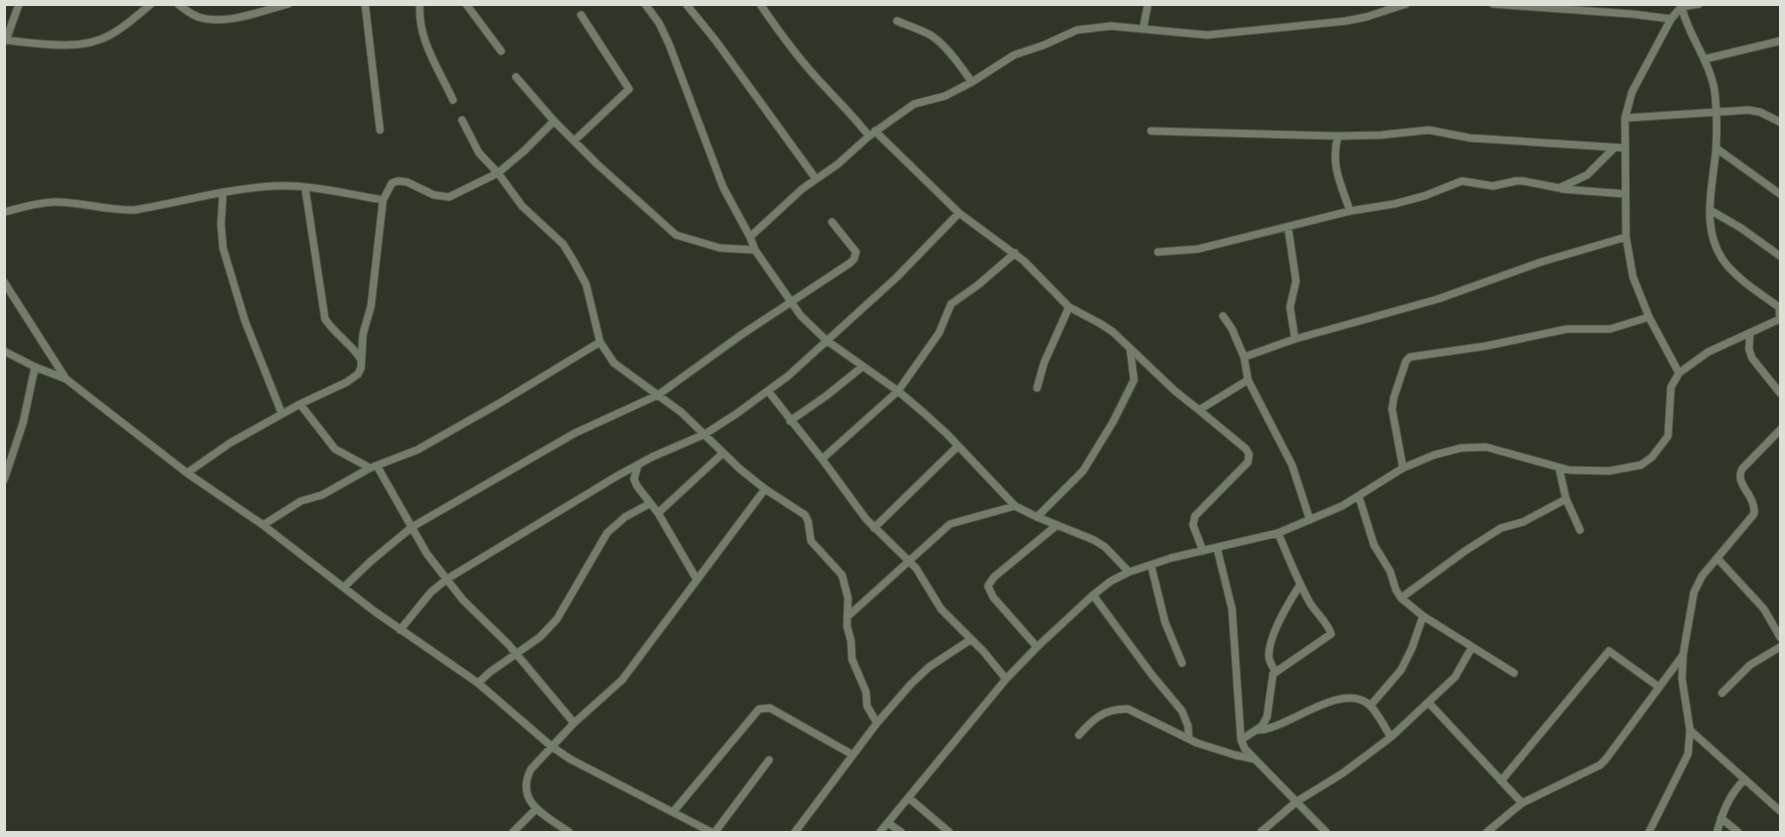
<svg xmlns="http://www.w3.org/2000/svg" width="1785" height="837" viewBox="0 0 1785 837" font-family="Quicksand,sans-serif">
  <rect width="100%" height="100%" fill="#2f3628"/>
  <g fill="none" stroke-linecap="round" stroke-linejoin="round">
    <defs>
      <path id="street" d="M178 4C184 9 191 14 198 17 226 26 261 11 288 4
        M365 4 380 130
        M420 4C417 39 439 69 453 100
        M466 4 501 51
        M645 4 659 23 669 44 723 187 750 237 755 250 801 316 826 340 898 391 924 413 947 434 1015 506 1037 517 1094 540 1105 547 1129 572
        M686 4 716 41 816 179
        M760 4C777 29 795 54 815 76 833 96 852 114 869 136
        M1493 4 1632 14 1671 19 1681 7 1699 4
        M1681 4C1687 35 1711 61 1715 94 1717 112 1717 131 1716 149 1713 187 1699 230 1726 264 1740 281 1761 294 1779 307L1780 318
        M1671 19 1632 92 1625 118 1626 237 1633 277 1649 317 1679 373
        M897 21C909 26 922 30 932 36 949 48 960 66 972 82
        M1143 29 1148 4
        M4 40C36 43 81 52 110 35 125 27 138 15 151 4
        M6 40 19 4
        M1705 59 1780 41
        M516 77 554 121 597 164 676 235 720 248 755 250
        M1625 118 1748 110 1760 112 1780 122
        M462 120 479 153 498 173 522 206 563 244 573 260 586 284 600 342 614 363 681 412 740 469 765 489 805 515 808 521 811 541 842 575 848 598 847 626 851 641 852 659 866 692 867 706 877 723
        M875 131 959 213 1024 261 1069 307 1101 324 1113 332 1175 391 1199 410 1248 380
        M1151 131 1338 136 1381 135 1429 130 1470 138 1625 148
        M1338 136C1330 165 1341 184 1350 211
        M574 141 629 89 581 15
        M1716 148 1780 194
        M305 187 325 319C335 334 350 343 360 358
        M1562 189 1625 194
        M223 192 221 224 223 248 245 321 282 414
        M1710 210 1741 228 1780 256
        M4 212C21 208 38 202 55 202 82 202 108 211 135 210 181 202 226 189 273 186 309 184 348 194 383 200
        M1288 227 1296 281 1290 307 1295 339 1244 357 1248 380 1292 465 1310 520
        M750 237 802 189 838 164 869 136 914 104 945 96 972 82 1014 55 1044 45 1077 30 1111 26 1207 35 1346 21 1366 17 1406 4
        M1158 252 1198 249 1350 211 1394 204 1424 196 1462 181 1493 186 1516 181H1523L1559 188 1587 175 1614 148
        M4 282 66 379
        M1223 316 1232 329 1244 357
        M1750 333 1749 349 1752 358 1780 393
        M1295 339 1438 299 1541 262 1626 237
        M4 351 35 367 66 379 187 473 263 525 374 611 478 683 551 746 570 759 711 832
        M1037 388 1044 363 1069 307
        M768 391 822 459 866 519 916 568 941 609 984 652 1006 679
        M300 404 335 449 370 468
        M1199 410 1246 449 1249 454 1248 462 1195 516 1193 525 1203 551
        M790 421 826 396 862 367
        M822 459 898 391 939 333 951 304 978 285 1015 253
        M638 465 634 479 637 486 658 513 697 580
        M377 466 427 554 463 600 508 644 574 723 531 769C514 802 546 816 569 832
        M1403 468 1392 409 1394 397 1406 361 1410 357 1486 346 1567 329H1610L1649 317
        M1559 468 1566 499 1580 530
        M187 473 230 443 300 404 347 382 358 374 361 368 363 334 371 306 383 200 392 183 398 181 407 182 434 195 449 197 498 173 524 151 554 121
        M4 480 23 423 35 367
        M1359 497 1374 545 1390 571 1396 590 1401 598 1423 616 1514 673
        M658 513 723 453
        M1037 517 1083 471 1113 422 1134 380 1130 348
        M263 525 301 501 322 495 370 468 417 450 498 404 600 342
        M874 528 958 446
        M1217 548 1232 609 1241 740 1245 749 1326 832
        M1718 559 1764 609 1780 637
        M1151 565 1165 622 1182 663
        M344 587 371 561 412 527 575 433 658 395 741 335 850 263 854 259 856 252 832 222
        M1093 595 1152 675 1182 711 1188 726 1189 739
        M1401 598 1465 551 1501 528 1523 522 1566 499
        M847 617 950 524 1015 506
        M400 630 431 592 447 579 617 476 652 457 705 434 736 414 788 376 897 277 959 213
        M1037 647 993 597 988 586 994 577 1057 525
        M1275 671C1273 667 1270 663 1269 658 1267 638 1289 602 1300 585
        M478 683 490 672 540 637 557 619 607 533 625 517 649 504
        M1722 693 1750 665 1780 647
        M1429 703 1522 803
        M1370 706 1401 670 1412 648 1423 616
        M574 723 622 680 765 489
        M1258 730C1286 730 1338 683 1367 703 1377 710 1384 727 1391 737
        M1690 730 1780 811
        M1079 735C1093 719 1105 708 1128 709L1197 743 1235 755 1254 759
        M1241 740 1262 726 1267 717 1273 674 1331 634C1329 624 1316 613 1310 603 1297 580 1288 556 1278 533
        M1501 781 1609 651 1659 687
        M909 798 949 832
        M673 812 759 709 770 708 853 755
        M1721 818 1738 832
        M888 823 901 832
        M513 832 536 809
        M715 832 769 760
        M795 832 877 723 911 684 929 667 970 640
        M880 832 1006 679 1037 647 1093 595 1111 581 1129 572 1171 558 1278 533 1342 506 1403 468 1434 455 1461 448 1486 447 1569 470 1609 471 1641 465 1652 457 1668 436 1671 387 1679 373 1708 352 1780 319
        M1261 832 1296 802 1343 773 1391 737 1455 677 1472 647
        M1487 832 1522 803 1600 765 1606 759 1683 655 1694 592 1702 576 1754 514C1756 494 1734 485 1742 469L1780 430
        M1649 832 1688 754 1690 730 1682 679 1683 657
        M1717 832C1723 811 1729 795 1745 779"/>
    </defs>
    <use href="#street" stroke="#4e5548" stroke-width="9"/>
    <use href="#street" stroke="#747d6c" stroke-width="7"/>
  </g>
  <rect width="1785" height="837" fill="none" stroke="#dce1d8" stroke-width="12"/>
</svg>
